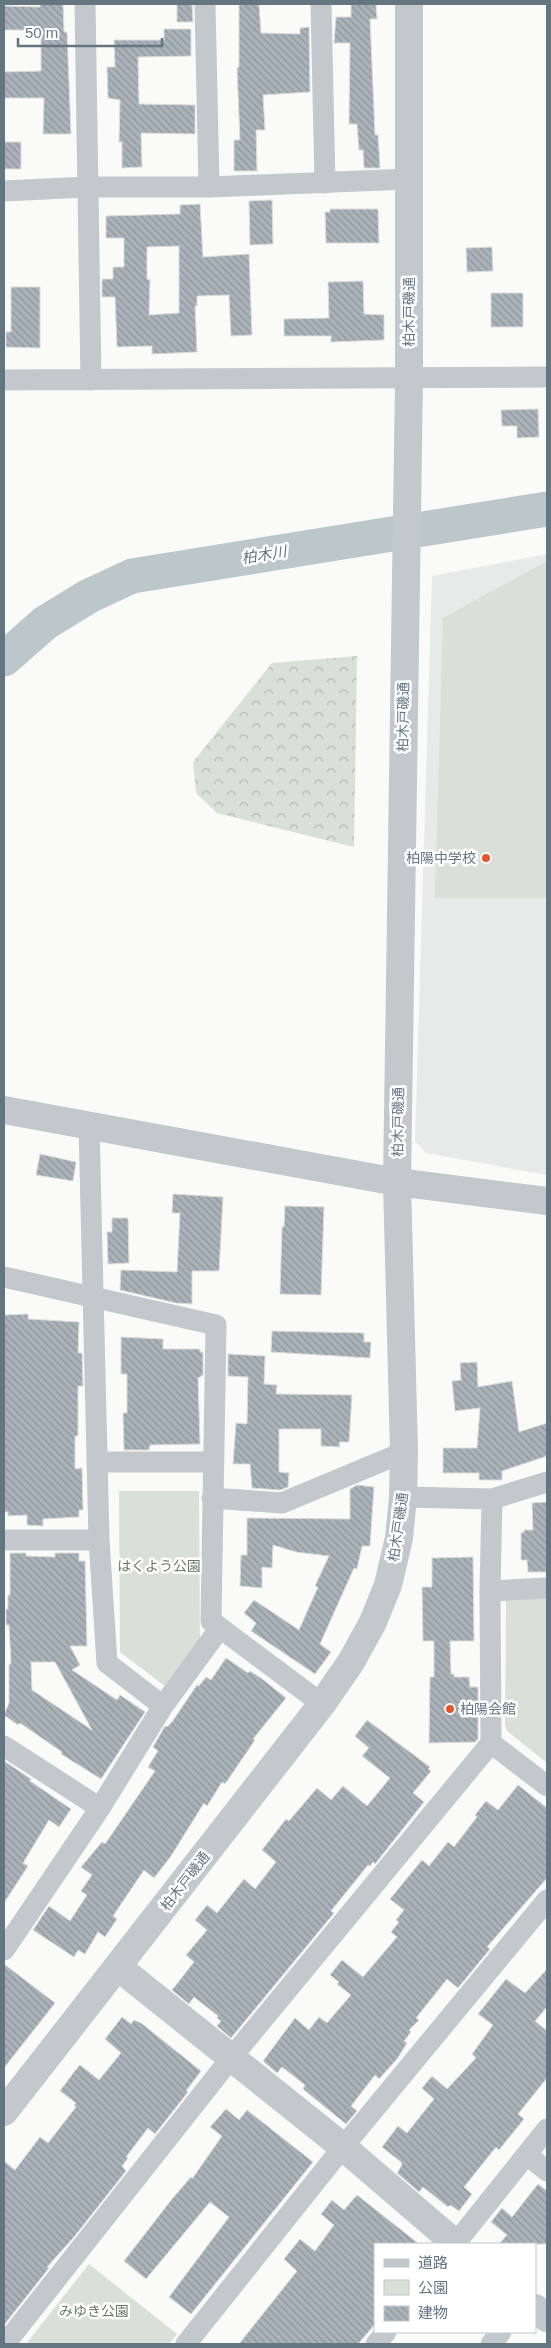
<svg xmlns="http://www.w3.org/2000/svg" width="551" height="2348" viewBox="0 0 551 2348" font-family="Helvetica,'Noto Sans JP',sans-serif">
  <defs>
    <pattern id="forest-crowns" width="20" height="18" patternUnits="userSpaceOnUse" patternTransform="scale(1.25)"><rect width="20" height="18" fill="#dadfd7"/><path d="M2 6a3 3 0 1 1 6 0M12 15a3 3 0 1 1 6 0" fill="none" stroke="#b4b9b4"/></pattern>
    <pattern id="building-back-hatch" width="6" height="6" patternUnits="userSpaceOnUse" patternTransform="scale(1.25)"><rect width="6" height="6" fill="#aab3b9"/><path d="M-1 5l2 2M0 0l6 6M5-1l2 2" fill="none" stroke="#8e969c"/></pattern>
  </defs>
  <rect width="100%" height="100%" fill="#fafaf8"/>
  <path fill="#e8e9e9" d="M547 554V1175L426 1153 415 1141 432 576Z"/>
  <path fill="#dadfd7" d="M547 561V898H435L443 618Z
    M119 1491H199L200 1642 166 1687 120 1652Z
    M510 1595H547V1763L507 1731 505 1724 506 1601Z
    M89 2264 177 2334 169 2344H26Z"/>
  <path fill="url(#forest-crowns)" d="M357 656 354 847 217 813 196 793 193 762 272 663Z"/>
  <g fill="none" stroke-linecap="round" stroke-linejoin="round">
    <path stroke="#bbc7cb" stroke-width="35" d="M4 659 45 623 89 596 132 576 547 509"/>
  </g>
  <path fill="url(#building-back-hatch)" stroke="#dcdcda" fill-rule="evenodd" d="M40 4H63L64 32H67L71 134H43L44 98H4V72L41 71V30H4V6L40 7Z
    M177 4H192L193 22H177Z
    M239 4H259L261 33 300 34V28L309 27 310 92 263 95 265 130H256L257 171H234V140H240L237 68 239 67Z
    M351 4H376L377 19H370L375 135H378L380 168H364L363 150H359L357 124H349L350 43H334L336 17H351Z
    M164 29H191V56L138 57 139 104 195 105V134L141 133 142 167 122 168V142H119L120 100 108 98 107 67H115L114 40H164Z
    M4 142H21V169H4Z
    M272 200 273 244 250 245 249 201Z
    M200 204 203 257 249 254 252 335 231 336 229 295 197 296V306H195L197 352 152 354V346L117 347 115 297H102V279H113V267H124V238H106V216L180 214V205ZM179 246V313L149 315 150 280 147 279V247Z
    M330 209H378L379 243H326L325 212H330Z
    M492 247 493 271 467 272 466 248Z
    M363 281 364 314 384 315V340L331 342V336H284V319L329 318 328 282Z
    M11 287H40V348L6 347V332H11Z
    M491 293H523V327H491Z
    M538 409 539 437 517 438V426H502L501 410Z
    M40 1154 76 1162 73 1181 36 1175Z
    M173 1194 223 1197 219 1271H192V1304L176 1303 120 1290 121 1270 177 1272 180 1213H172Z
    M285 1206 324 1207 321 1295 280 1294 282 1227H284Z
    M112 1218H128L129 1263 108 1264 107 1232H112Z
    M28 1314V1319L79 1322 78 1353H82L83 1386H78V1436H75V1469L82 1468 83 1510H79V1517L43 1519V1526L27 1525V1515L8 1516V1512H4V1315Z
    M272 1331 364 1333V1342H371L370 1358 271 1352Z
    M121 1337 163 1339V1349H200V1352H203V1375L198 1378 200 1444 150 1445 149 1450H124L123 1413H127V1374H121Z
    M228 1354 265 1356 264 1384 277 1385 276 1394 352 1395 349 1442H339L340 1447 321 1446V1429H279V1472L289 1473 288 1487 280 1490 252 1488 250 1464H233L236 1423 247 1424 248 1377 228 1376Z
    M477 1362 478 1387 512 1381 519 1432 547 1423V1456L502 1471V1480H479V1473H443V1448H477L480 1408 455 1411 452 1381 461 1380 460 1363Z
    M357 1485 374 1487 370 1546H362L357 1569 354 1568 320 1644 331 1652 315 1674 251 1631 256 1623 244 1613 254 1600 299 1630 318 1587 315 1586 329 1556 296 1552 273 1545 272 1568 262 1567V1588L240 1586 241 1555H247V1518L350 1519V1489Z
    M547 1502V1572H528L527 1560H521V1533L524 1532V1530H533L532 1503Z
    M10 1553H26V1556L55 1557V1553H79V1561H85L87 1646H70L80 1665 72 1670 117 1700 120 1695 145 1712 101 1779 61 1754 62 1752 20 1723 18 1725 4 1715 9 1703V1664H11L9 1625H6V1609H8V1595H10ZM31 1662H55L92 1730 32 1690Z
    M473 1557 474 1641H450L451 1674H454V1677H469L470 1687H478V1739L475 1742 429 1743 430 1677H434V1641H423L422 1587H432V1558Z
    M226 1658 248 1673 250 1671 261 1678 286 1698 253 1739 255 1740 225 1784 222 1782 207 1806 204 1803 171 1856 154 1878 144 1870 113 1916 117 1919 105 1937 98 1932 85 1954 78 1950 74 1957 33 1930 49 1906 70 1921 87 1895 81 1891 92 1875 81 1867 102 1842 105 1844 155 1771 148 1767 158 1751 153 1747 165 1726 167 1727 172 1722 197 1685 199 1686 206 1677 211 1680Z
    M367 1720 430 1767 428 1769 431 1771 413 1793 424 1802 375 1864 373 1862 370 1866 368 1865 331 1911 334 1913 231 2038 217 2026 221 2021 217 2018 218 2016 194 1997 189 2004 172 1990 194 1962 186 1955 207 1930 195 1920 207 1905 217 1913 244 1879 255 1889 276 1862 262 1850 286 1819 289 1821 317 1788 331 1800 343 1786 367 1806 390 1778 362 1756 369 1748 355 1736Z
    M4 1761 31 1779 30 1781 71 1809 59 1827 49 1820 23 1863 28 1866 4 1903Z
    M518 1785 547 1808V1878L487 1947 490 1949 458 1988 447 1979 416 2018 419 2020 409 2030 411 2032 404 2041 407 2043 397 2059 379 2079 375 2075 351 2106 357 2111 346 2124 303 2089 305 2085 282 2067 277 2073 263 2061 295 2018 309 2030 319 2017 327 2023 351 1995 337 1984 339 1982 330 1975 342 1960 363 1977 397 1937 391 1932 399 1922 396 1920 404 1910 390 1899 422 1860 429 1866 448 1842 454 1847 477 1817 475 1815 486 1801 498 1810Z
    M4 1964 55 2003 4 2068Z
    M547 1969V2007L535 2021 547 2031V2078L518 2114 524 2119 499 2150 496 2147 464 2187 472 2194 459 2211 450 2205 448 2207 423 2187 419 2192 397 2173 402 2165 401 2162 382 2147 398 2126 407 2133 434 2099 422 2088 432 2076 447 2089 476 2058 472 2054 493 2025 478 2014 506 1979 525 1993Z
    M122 2017 131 2024 134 2020 141 2023 201 2071 186 2091 188 2092 155 2134 148 2128 126 2157 128 2158 122 2166 126 2171 74 2237 47 2267 49 2268 4 2325V2161L15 2170 40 2137 48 2143 76 2107 74 2105 76 2103 60 2091 74 2072 80 2065 99 2080 121 2053 105 2039Z
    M226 2109 239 2120 247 2110 313 2162 191 2314 169 2297 229 2217 210 2202 146 2279 124 2261 172 2199 191 2177 192 2179 222 2136 210 2127Z
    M538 2184 547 2191V2244H499L507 2235 491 2222 502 2208 512 2217Z
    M357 2195 419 2244H375V2324L358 2344H239L297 2271 284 2259 300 2239 315 2251 334 2225 321 2214 332 2200 344 2210Z"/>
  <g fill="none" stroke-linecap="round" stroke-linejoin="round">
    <path stroke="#c3c8cc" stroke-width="21" d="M85 4 91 380
      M205 4 209 187
      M321 4 325 183
      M4 191 87 187H209L409 179
      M4 380 547 377
      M89 1125 99 1540 107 1663 163 1706
      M4 1277 216 1325 211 1621 322 1704
      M97 1462H213
      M403 1497 492 1499
      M212 1498 282 1503 404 1452
      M4 1540H99
      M490 1591 547 1588
      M491 1743 547 1786
      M4 1746 100 1808
      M4 1950 100 1808 163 1706 220 1628
      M527 2155 547 2171
      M455 2244 547 2129
      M5 2344 231 2058 491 1743 490 1591 492 1499 547 1482
      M186 2344 343 2147 547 1900
      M376 2344 386 2332
      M491 2344 501 2332"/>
    <path stroke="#c3c8cc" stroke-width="28" d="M4 1110 397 1182 547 1201
      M118 1967 343 2147 456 2244
      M4 2112 322 1704 351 1662 373 1622 388 1585 399 1538 403 1497 404 1452 397 1182 409 379V4
      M535 2308 547 2318"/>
  </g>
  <g fill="#e4572e" stroke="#fff" stroke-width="2">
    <circle cx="486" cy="858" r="5"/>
    <circle cx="450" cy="1709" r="5"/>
  </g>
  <g text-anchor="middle" stroke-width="5" stroke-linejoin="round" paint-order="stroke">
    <g font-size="14" fill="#657683" stroke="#fff">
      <text transform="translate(409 312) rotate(-90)" y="5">柏木戸磯通</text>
      <text transform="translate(403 717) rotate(-89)" y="5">柏木戸磯通</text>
      <text transform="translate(398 1122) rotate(-89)" y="5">柏木戸磯通</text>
      <text transform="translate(398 1527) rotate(-82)" y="5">柏木戸磯通</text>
      <text transform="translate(185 1881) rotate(-52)" y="5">柏木戸磯通</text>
    </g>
    <g font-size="14" fill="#657683" stroke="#fff" text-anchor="end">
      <text x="476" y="863">柏陽中学校</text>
      <text x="460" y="1714" text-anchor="start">柏陽会館</text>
    </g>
    <g font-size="14" fill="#687a64" stroke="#fff">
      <text x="159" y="1571">はくよう公園</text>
      <text x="94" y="2316">みゆき公園</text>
    </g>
    <g font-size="15" font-style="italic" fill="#60757c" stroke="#fff">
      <text transform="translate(264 555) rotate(-9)" y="5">柏木川</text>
    </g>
  </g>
  <rect width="551" height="2348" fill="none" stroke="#657683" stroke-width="10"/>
  <rect x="374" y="2243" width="162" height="90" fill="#ffffff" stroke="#c1c8cd"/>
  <rect x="384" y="2259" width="25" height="8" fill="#c3c8cc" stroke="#c1c8cd"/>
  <text x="418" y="2268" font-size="15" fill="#657683">道路</text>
  <rect x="384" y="2280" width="25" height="15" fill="#dadfd7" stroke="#c1c8cd"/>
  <text x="418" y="2293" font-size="15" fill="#657683">公園</text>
  <rect x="384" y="2306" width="25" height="15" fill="url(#building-back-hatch)" stroke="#c1c8cd"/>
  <text x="418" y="2318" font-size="15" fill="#657683">建物</text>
  <path d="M18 38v8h144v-8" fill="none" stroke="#657683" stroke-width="2.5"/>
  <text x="25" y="38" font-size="15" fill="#657683" stroke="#ffffff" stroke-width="4" paint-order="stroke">50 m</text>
</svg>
